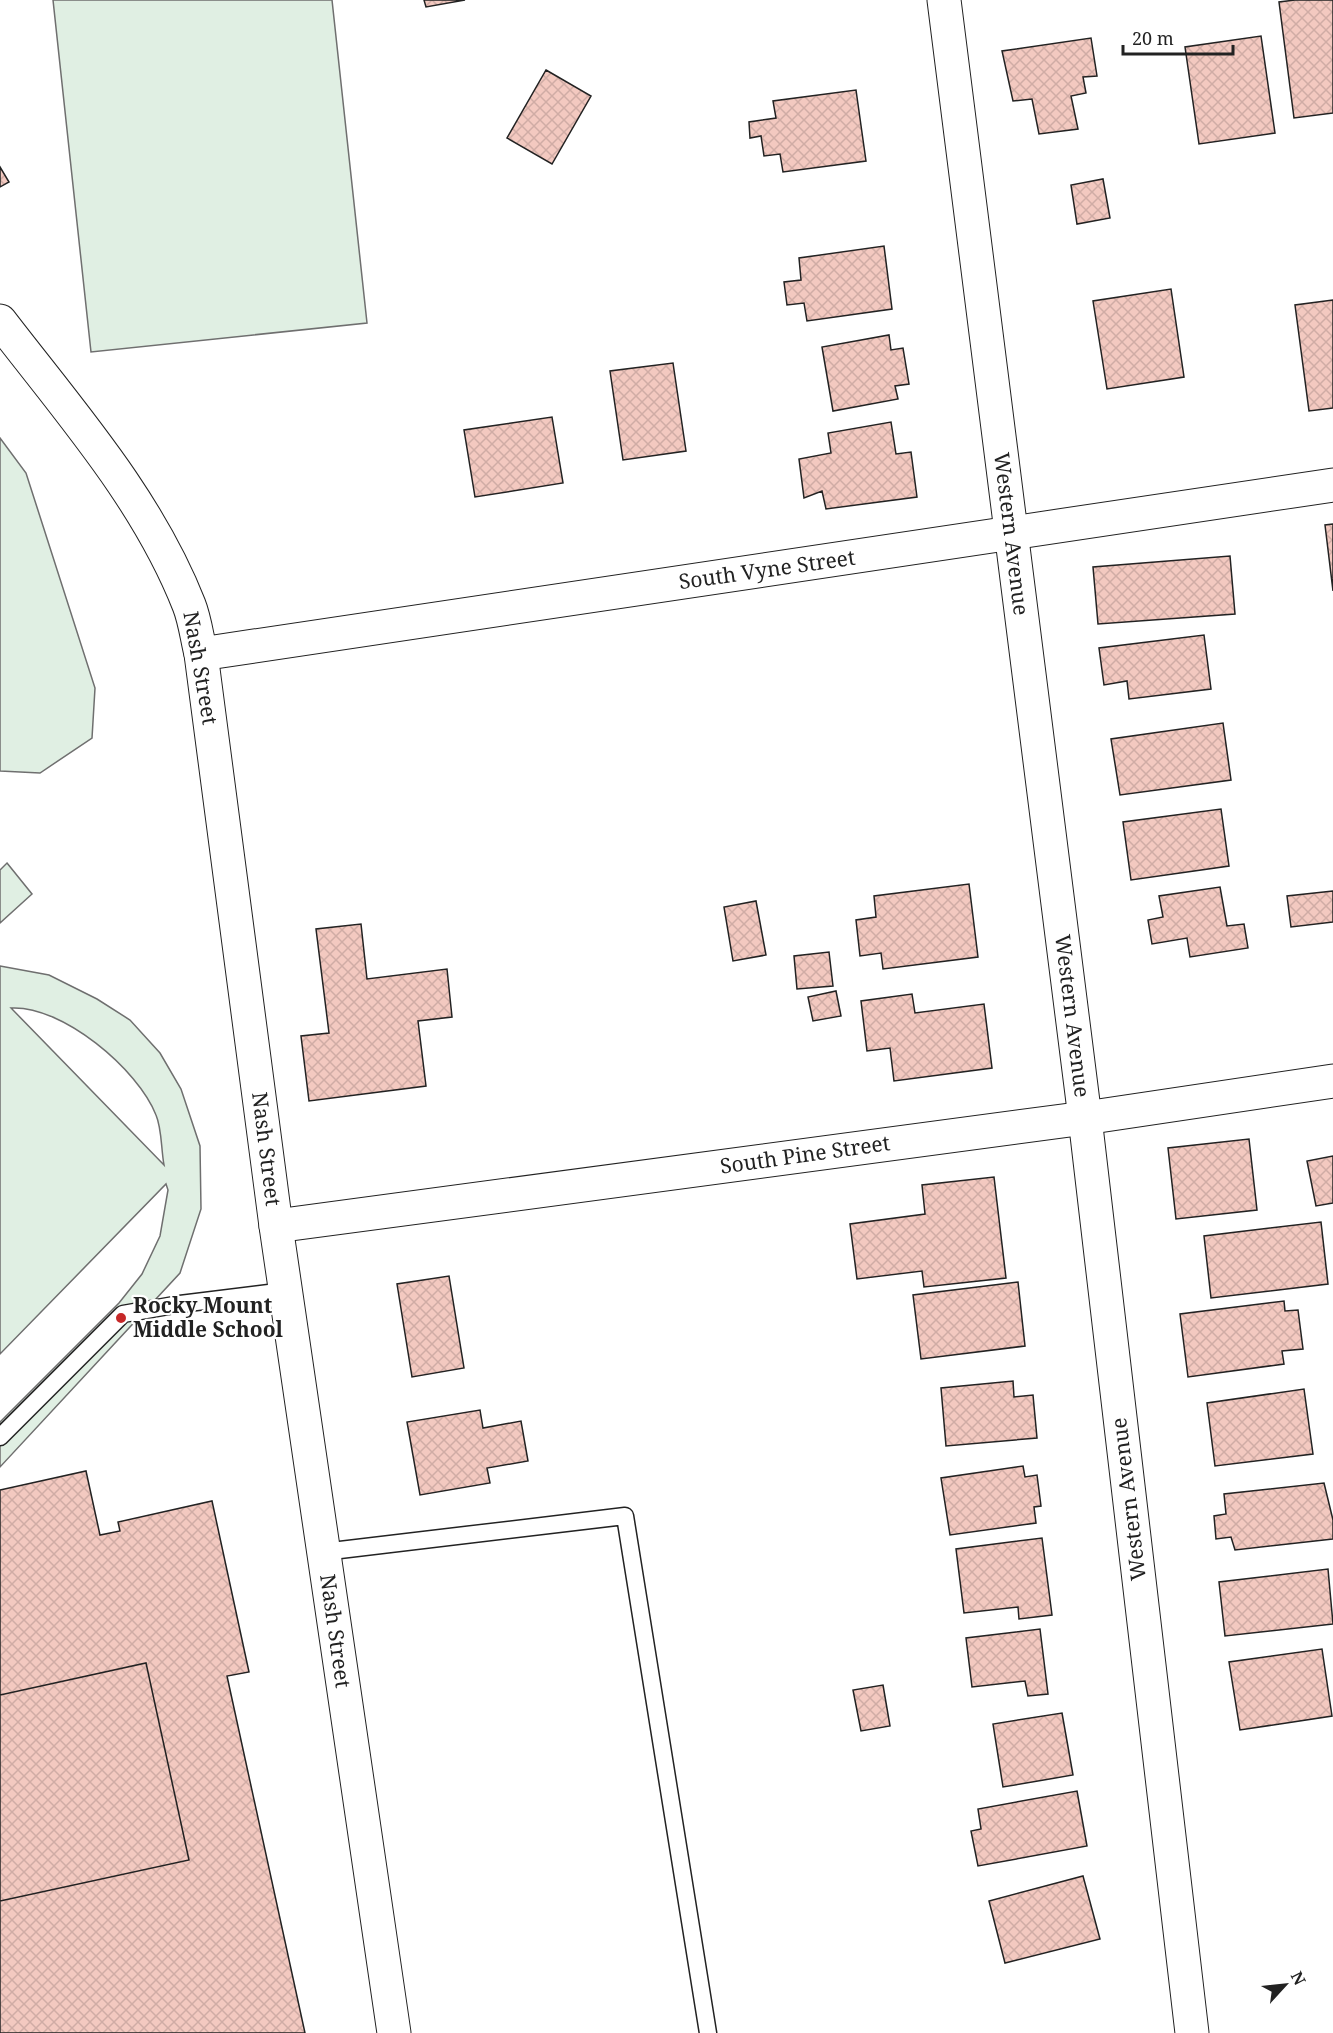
<svg xmlns="http://www.w3.org/2000/svg" width="1333" height="2033" viewBox="0 0 1333 2033" font-family="'Noto Serif',serif">
  <defs>
    <pattern id="building-cross-hatch" width="8" height="8" patternUnits="userSpaceOnUse" patternTransform="scale(1.5)"><rect width="8" height="8" fill="#f3c9c0"/><path d="M0 0l8 8M0 8l8-8" fill="none" stroke="#d0aca5"/></pattern>
  </defs>
  <rect width="100%" height="100%" fill="#fff"/>
  <path fill="#e0efe3" stroke="#6f6f6f" stroke-width="1.5" fill-rule="evenodd" d="M53 0H332L367 323 91 352Z
    M0 438 26 473 95 688 92 738 40 773 0 771Z
    M7 863 32 894 0 923V870Z
    M0 966 49 975 97 999 130 1020 160 1053 181 1089 200 1146 201 1209 180 1273 0 1467V1422L119 1303 142 1274 160 1236 168 1190 166 1184 0 1354ZM11 1008C62 1005 138 1069 156 1115 162 1129 161 1149 164 1165Z"/>
  <path fill="url(#building-cross-hatch)" stroke="#222" stroke-width="1.5" d="M424 0H465L426 7Z
    M1295 0H1333V113L1294 118 1279 2Z
    M1261 36 1275 133 1199 144 1185 47Z
    M1091 38 1097 76 1083 77 1086 93 1071 96 1078 129 1039 134 1032 99 1013 101 1002 51Z
    M546 70 591 96 552 164 507 138Z
    M856 90 866 161 783 172 780 154 764 156 761 136 750 138 749 122 776 118 773 101Z
    M0 167 9 182 0 187Z
    M1103 179 1110 218 1077 224 1071 185Z
    M884 246 892 309 807 321 804 303 787 305 784 282 801 280 799 258Z
    M1171 289 1184 377 1107 389 1093 301Z
    M1333 300V408L1309 411 1295 305Z
    M889 335 891 350 903 348 909 384 895 386 898 399 833 411 822 347Z
    M673 363 686 451 623 460 610 371Z
    M552 417 563 483 475 497 464 430Z
    M891 422 896 454 911 452 917 497 826 509 822 491 804 498 799 459 831 453 828 433Z
    M1333 524V591L1325 525Z
    M1230 556 1235 614 1098 624 1093 567Z
    M1204 635 1211 689 1129 699 1127 681 1104 685 1099 648Z
    M1223 723 1231 780 1120 795 1111 739Z
    M1221 809 1229 866 1131 880 1123 822Z
    M969 884 978 957 883 969 881 953 860 956 856 920 876 917 874 896Z
    M1220 887 1227 926 1244 924 1248 948 1190 957 1187 938 1152 944 1148 920 1163 917 1159 896Z
    M1333 891V922L1291 927 1287 896Z
    M756 901 766 955 733 961 724 907Z
    M361 924 367 979 447 969 452 1017 418 1021 426 1086 309 1101 301 1036 329 1033 316 929Z
    M829 952 833 986 797 989 794 956Z
    M836 991 841 1016 813 1021 808 997Z
    M912 994 915 1013 984 1004 992 1068 894 1081 890 1048 867 1051 861 1001Z
    M1249 1139 1257 1210 1176 1219 1168 1148Z
    M1333 1156V1203L1316 1206 1307 1161Z
    M994 1177 1006 1278 924 1287 922 1271 857 1279 850 1224 925 1214 922 1185Z
    M1321 1222 1328 1284 1211 1298 1204 1236Z
    M449 1276 464 1368 412 1377 397 1284Z
    M1018 1282 1025 1346 921 1359 913 1295Z
    M1284 1301 1285 1311 1298 1310 1303 1349 1282 1351 1284 1364 1188 1377 1180 1314Z
    M1013 1381 1014 1397 1033 1395 1037 1438 946 1446 941 1388Z
    M1304 1389 1313 1454 1215 1466 1207 1403Z
    M480 1410 483 1428 521 1421 528 1461 487 1468 490 1483 420 1495 407 1422Z
    M1023 1466 1025 1477 1037 1475 1041 1506 1034 1507 1036 1523 950 1535 941 1478Z
    M86 1471 100 1535 120 1531 118 1522 212 1501 249 1672 227 1676 305 2033H0V1901L189 1860 146 1663 0 1695V1490Z
    M1324 1483 1333 1520V1539L1235 1550 1231 1537 1216 1539 1214 1516 1226 1514 1224 1494Z
    M1042 1538 1052 1615 1019 1619 1018 1607 964 1613 956 1549Z
    M1328 1569 1333 1624 1225 1636 1219 1582Z
    M1040 1629 1048 1694 1028 1696 1025 1681 972 1687 966 1638Z
    M1322 1649 1332 1716 1240 1730 1229 1662Z
    M146 1663 189 1860 0 1901V1695Z
    M883 1685 890 1726 861 1731 853 1690Z
    M1062 1713 1073 1775 1003 1787 993 1724Z
    M1077 1791 1087 1846 978 1866 971 1831 981 1829 978 1809Z
    M1083 1876 1100 1939 1005 1963 989 1901Z"/>
  <g fill="none" stroke-linecap="round" stroke-linejoin="round">
    <defs>
      <path id="service" d="M0 1437 123 1314 180 1304 285 1291
        M323 1552 625 1516 708 2033"/>
      <path id="minor" d="M201 654 1333 485
        M276 1226 1085 1118 1333 1081"/>
      <path id="tertiary" d="M944 0 1085 1118 1192 2033
        M0 321C69 411 147 498 189 605 195 620 197 638 201 654L276 1226 394 2033"/>
    </defs>
    <use href="#service" stroke="#222" stroke-width="19"/>
    <use href="#minor" stroke="#222" stroke-width="35"/>
    <use href="#tertiary" stroke="#222" stroke-width="35"/>
    <use href="#service" stroke="#fff" stroke-width="16"/>
    <use href="#minor" stroke="#fff" stroke-width="33"/>
    <use href="#tertiary" stroke="#fff" stroke-width="33"/>
  </g>
  <circle fill="#c62828" stroke="#fff" stroke-width="2" cx="121" cy="1318" r="6"/>
  <g text-anchor="middle" stroke-width="4.5" stroke-linejoin="round" paint-order="stroke">
    <g font-size="21" fill="#222" stroke="#fff">
      <text transform="translate(1011 534) rotate(83)" y="7">Western Avenue</text>
      <text transform="translate(767 570) rotate(-8)" y="7">South Vyne Street</text>
      <text transform="translate(200 668) rotate(80)" y="7">Nash Street</text>
      <text transform="translate(1072 1016) rotate(83)" y="7">Western Avenue</text>
      <text transform="translate(266 1149) rotate(83)" y="7">Nash Street</text>
      <text transform="translate(805 1155) rotate(-8)" y="7">South Pine Street</text>
      <text transform="translate(1129 1499) rotate(-97)" y="7">Western Avenue</text>
      <text transform="translate(335 1631) rotate(82)" y="7">Nash Street</text>
    </g>
    <g font-size="21" font-weight="bold" fill="#222" stroke="#fff" text-anchor="start">
      <text x="133" y="1313">Rocky Mount<tspan x="133" dy="24">Middle School</tspan></text>
    </g>
  </g>
  <g transform="translate(1285 1985) rotate(63)" stroke="#ffffff" stroke-width="4.5" paint-order="stroke">
  <path d="M0-4.5L10 22L0 15L-10 22Z" fill="#222222"/>
  <text y="-9" font-size="16" font-weight="bold" text-anchor="middle" fill="#222222">N</text>
  </g>
  <path d="M1123 45v9h110v-9" fill="none" stroke="#222222" stroke-width="3"/>
  <text x="1132" y="45" font-size="18" fill="#222222" stroke="#ffffff" stroke-width="4.5" paint-order="stroke">20 m</text>
</svg>
